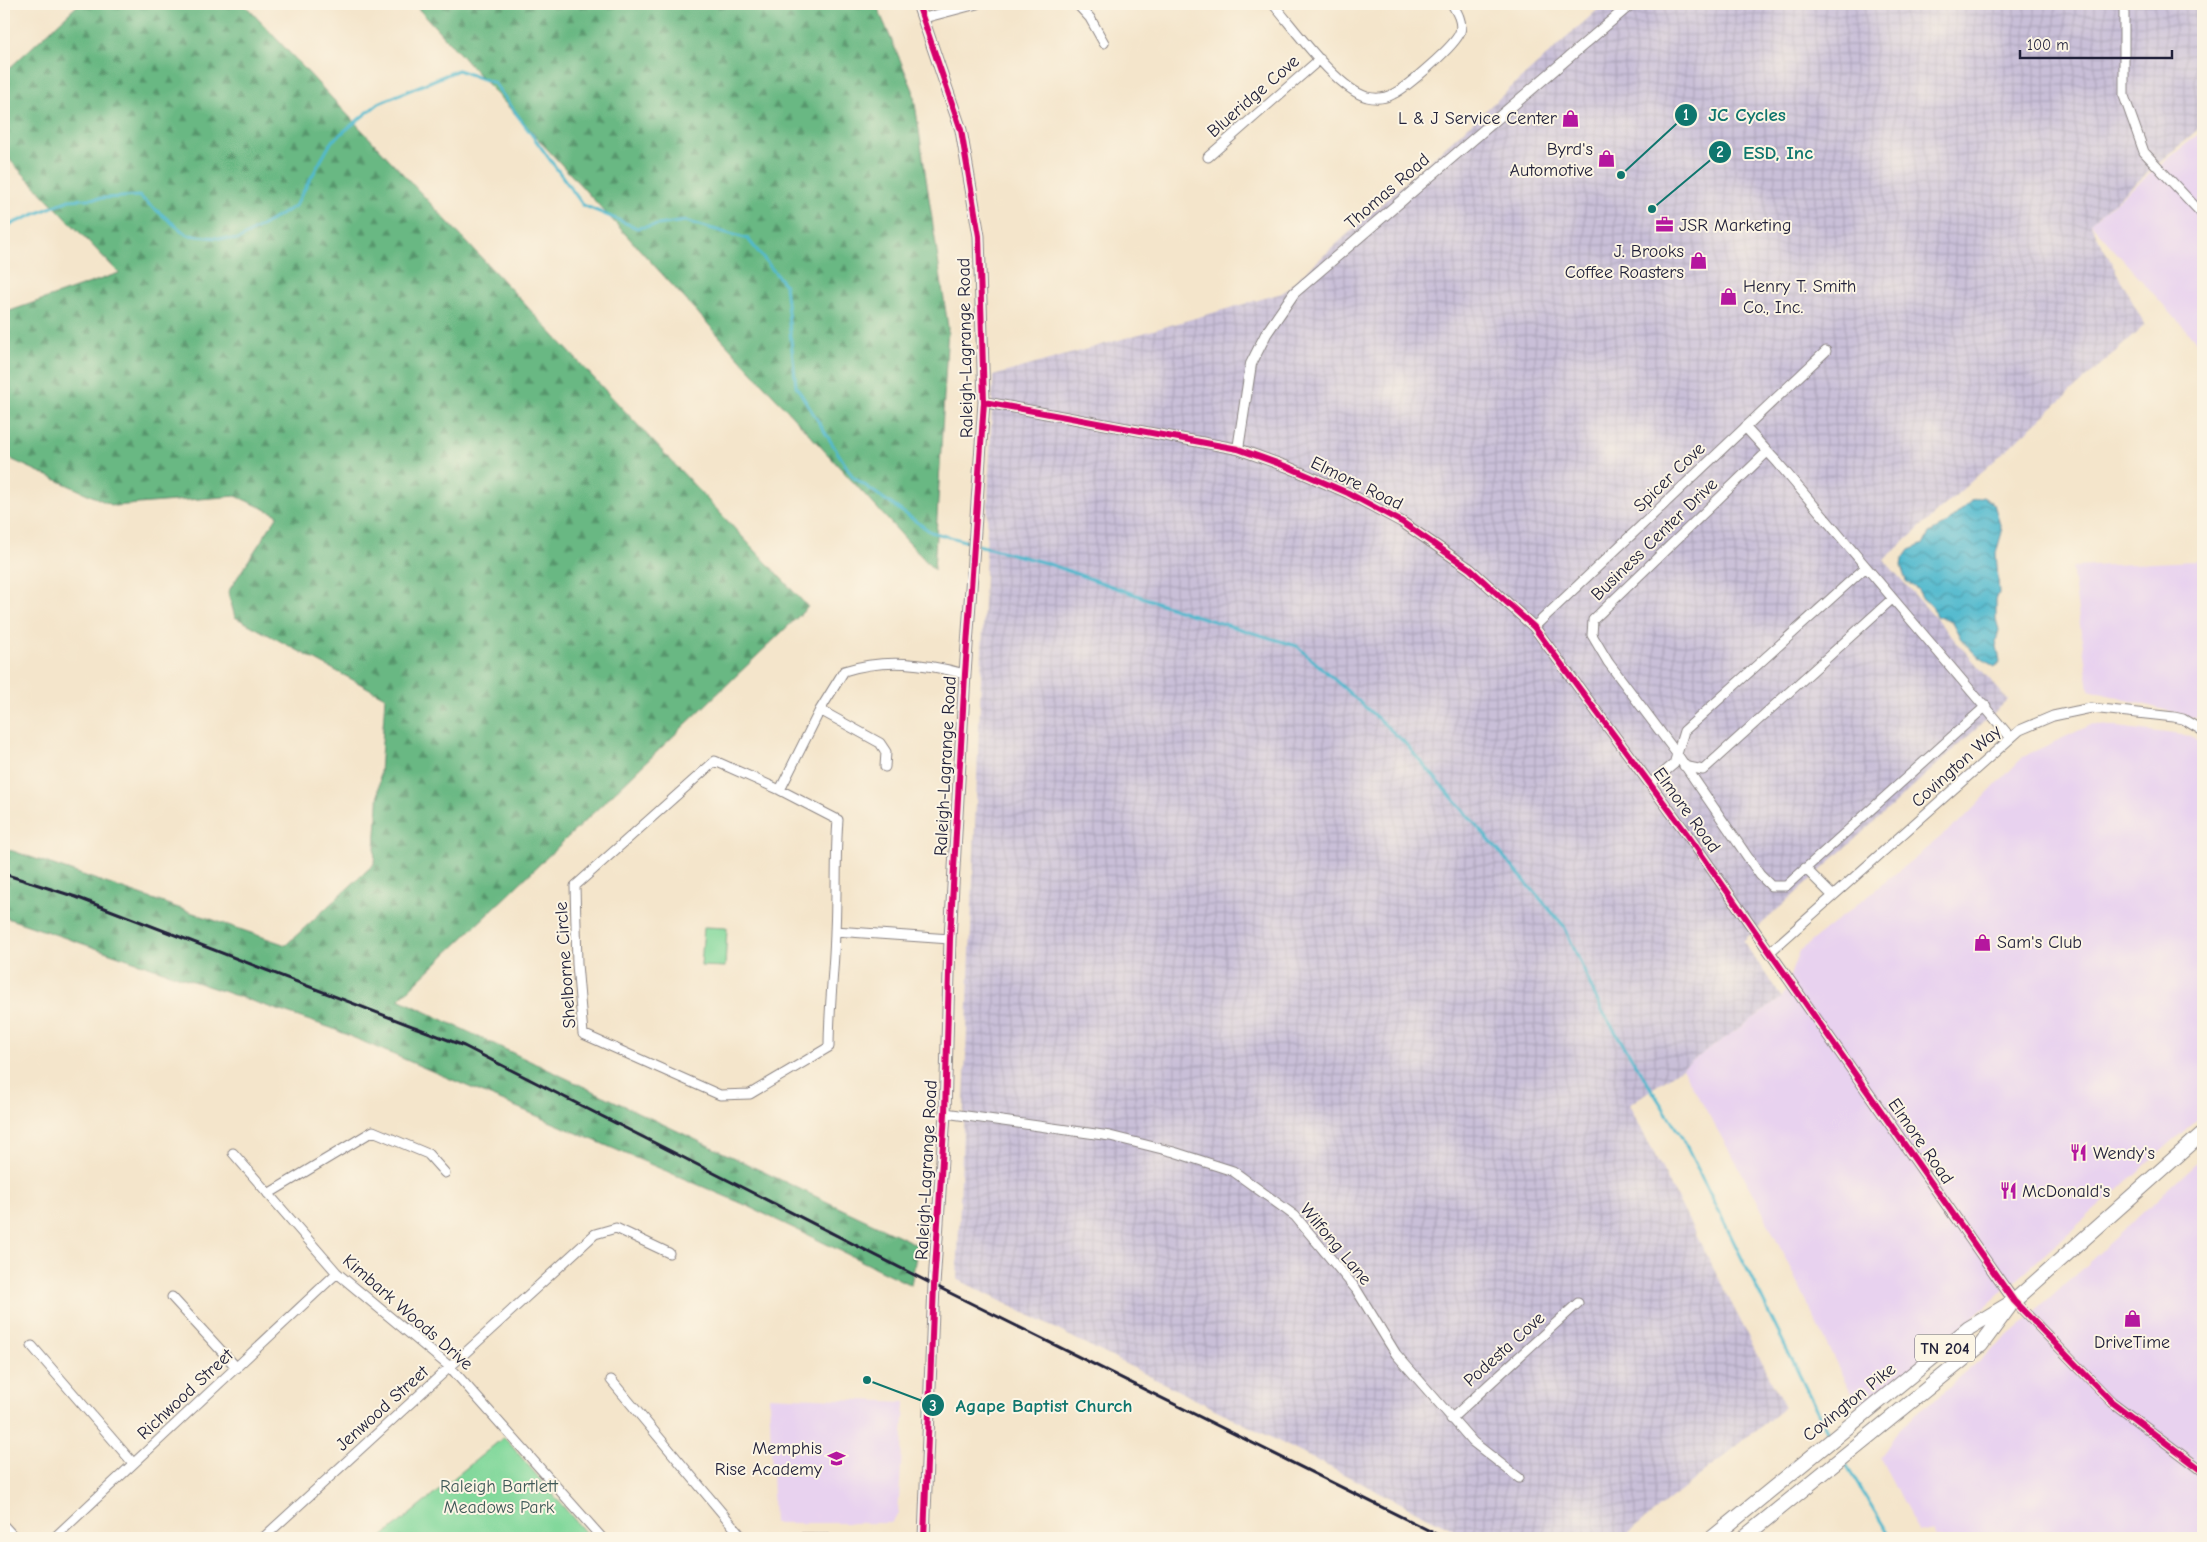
<svg xmlns="http://www.w3.org/2000/svg" width="2207" height="1542" viewBox="0 0 2207 1542" font-family="'Comic Neue',sans-serif">
  <defs>
    <pattern id="industrial-grid" width="8" height="8" patternUnits="userSpaceOnUse" patternTransform="scale(1.25)"><rect width="8" height="8" fill="#c9bfd8"/><path d="M0 4h8M4 0v8" fill="none" stroke="#aca4ba"/></pattern>
    <pattern id="forest-firs" width="22" height="20" patternUnits="userSpaceOnUse" patternTransform="scale(1.25)"><rect width="22" height="20" fill="#69b883"/><path d="M5 1l3.5 6h-7zM16 11l3.5 6h-7z" fill="#56956c"/></pattern>
    <pattern id="water-waves" width="16" height="10" patternUnits="userSpaceOnUse" patternTransform="scale(1.25)"><rect width="16" height="10" fill="#51b9ce"/><path d="M0 5q4-4 8 0t8 0" fill="none" stroke="#4396a8"/></pattern>
  </defs>
  <rect width="100%" height="100%" fill="#fcf5e5"/>
  <filter id="ink" filterUnits="userSpaceOnUse"><feTurbulence type="fractalNoise" baseFrequency=".02" numOctaves="2"/><feDisplacementMap in="SourceGraphic" scale="10" xChannelSelector="R" yChannelSelector="G"/><feConvolveMatrix kernelMatrix="1 2 1 2 8 2 1 2 1" color-interpolation-filters="sRGB"/></filter>
  <filter id="wash" filterUnits="userSpaceOnUse"><feTurbulence type="fractalNoise" baseFrequency=".0096" numOctaves="4" result="noise"/><feDisplacementMap in="SourceGraphic" scale="20" xChannelSelector="R" yChannelSelector="G"/><feGaussianBlur stdDeviation="1.12" result="paint"/><feColorMatrix in="noise" values="0 0 0 0 0 0 0 0 0 0 0 0 0 0 0 0 0 1.4 0 .05"/><feComposite in="paint" operator="in"/></filter>
  <g filter="url(#wash)">
    <rect width="100%" height="100%" fill="#f4e5cb"/>
    <path fill="#e8d2ef" d="M2203 130V349L2090 223Z
      M2203 555V720L2089 690 2072 567 2195 561Z
      M2093 724 2191 736 2203 748V1114L1862 1416 1754 1194 1682 1068 1782 998 1799 951 1963 819 2024 756Z
      M2203 1157V1538H1936L1932 1532 1918 1531 1880 1459 1898 1430 2021 1325Z
      M769 1396 905 1402 898 1514 891 1523H774Z"/>
    <path fill="url(#industrial-grid)" d="M1604 4H2203V125L2090 223 2145 325 1884 560 2008 700 1743 941 1782 998 1629 1105 1785 1407 1623 1538H1470L957 1279 993 376 1282 293Z"/>
    <path fill="#82d89b" stroke="#527d6b" d="M704 927 727 928 725 967 701 966Z
      M504 1437 590 1538H381Z"/>
    <path fill="url(#forest-firs)" stroke="#466d5f" d="M79 4H244L808 607 399 999 918 1245 911 1285 748 1206 331 1028 4 917V848L286 945 374 864 385 697 235 617 228 592 278 515 236 496 114 506 4 456V313L119 273 4 154V73Z
      M414 4H876L913 90 948 327 934 570Z"/>
    <path fill="url(#water-waves)" stroke="#3a6e84" d="M1983 497 1994 504 2002 532 1996 553 1999 593 1996 600V619L1999 630 1996 641 2000 661 1995 667 1976 655 1961 639 1952 622 1936 616 1932 606 1923 599 1918 590 1906 581 1901 566 1902 560 1909 550 1924 544 1929 533 1946 524 1972 500Z"/>
    <g fill="none" stroke-linecap="round" stroke-linejoin="round">
      <path stroke="#51b9ce" stroke-width="3" d="M4 227 69 200 139 196 187 235 238 240 295 206 332 141 379 103 458 70 494 83 583 205 637 228 685 221 748 239 785 285 796 386 853 477 931 532 972 543
        M978 545 1046 563 1187 613 1297 646 1403 741 1564 926 1601 1009 1684 1141 1830 1437
        M1844 1461 1891 1538"/>
    </g>
  </g>
  <g filter="url(#ink)">
    <g fill="none" stroke-linecap="round" stroke-linejoin="round">
      <defs>
        <path id="minor" d="M1077 4 1090 18 1104 43
          M1273 4C1294 28 1337 89 1367 97 1376 99 1386 98 1393 94 1406 88 1456 45 1460 32 1463 22 1457 12 1452 4
          M2124 4V96L2144 152 2203 215
          M924 18 977 4
          M1208 157 1320 59
          M1745 427 1778 463 2011 738
          M1767 452 1593 620 1592 635 1608 662 1677 754 1760 875 1771 886H1786L1986 706
          M1534 627 1826 351
          M820 710 880 743 886 752 885 767
          M715 761 780 790 838 820C835 857 837 894 835 932 834 970 829 1008 829 1047L750 1094 720 1095 583 1034 577 964 575 886Z
          M1684 766 1703 770 1892 599
          M1650 784 1674 764 1684 731 1866 567
          M780 790 820 710 844 671C885 658 924 663 965 674
          M1805 868 1833 896
          M835 931 950 939
          M1770 952 2020 730 2053 716 2091 708 2174 717 2183 719 2203 731
          M945 1113 1110 1136 1174 1152 1233 1171 1295 1216 1356 1289 1396 1354 1473 1442 1519 1478
          M233 1153 337 1273 450 1367 602 1538
          M268 1194 373 1131 428 1154 445 1173
          M172 1297 237 1368
          M2014 1301 2112 1402 2203 1471
          M32 1346 133 1463
          M611 1380 743 1538
          M1451 1419 1578 1303
          M4 1526 15 1538
          M54 1538 337 1273
          M263 1538 595 1234 616 1228 669 1253
          M787 1538H826"/>
        <path id="tertiary" d="M984 402 1238 449 1288 467 1348 493 1402 522 1470 569 1534 627 1687 834 2014 1301
          M1238 449 1251 364 1266 334 1294 293 1631 4"/>
        <path id="secondary" d="M918 4 961 130 979 236 984 402 965 674 950 939 945 1113 934 1285 924 1538"/>
        <path id="primary" d="M1712 1538 1969 1328 2014 1301 2203 1133
          M1743 1538 1981 1345 2009 1307"/>
      </defs>
      <use href="#minor" stroke="#8b8483" stroke-width="11"/>
      <use href="#tertiary" stroke="#8b8483" stroke-width="12"/>
      <use href="#secondary" stroke="#8b8483" stroke-width="13"/>
      <use href="#primary" stroke="#8b8483" stroke-width="16"/>
      <use href="#minor" stroke="#fff" stroke-width="9"/>
      <use href="#tertiary" stroke="#fff" stroke-width="10"/>
      <use href="#secondary" stroke="#fff" stroke-width="11"/>
      <use href="#primary" stroke="#fff" stroke-width="14"/>
      <path stroke="#22223b" stroke-width="3" d="M4 874 76 897 464 1046 934 1285 1444 1538"/>
      <defs>
        <path id="cycleway" d="M918 4 961 130 979 236 984 402 965 674 950 939 945 1113 934 1285 924 1538
          M984 402 1238 449 1288 467 1348 493 1402 522 1470 569 1534 627 1687 834 2014 1301 2112 1402 2203 1471"/>
      </defs>
      <use href="#cycleway" stroke="#fcf5e5" stroke-width="9"/>
      <use href="#cycleway" stroke="#d6006c" stroke-width="6"/>
    </g>
  </g>
  <defs>
    <symbol id="shop-bare" viewBox="-9 -9 18 18"><path d="M-5-2.5h2.3a2.7 3.5 0 0 1 5.4 0H5L5.5 6h-11ZM-1.5-2.5h3a1.5 2.3 0 0 0-3 0Z" fill="#b5179e" stroke="#fcf5e5" stroke-width="2.5" paint-order="stroke"/></symbol>
    <symbol id="office-bare" viewBox="-9 -9 18 18"><path d="M-6-3h4V-5.5h4V-3h4V5H-6ZM-1-4.5V-3h2v-1.5ZM-6 0V1H6V0Z" fill="#b5179e" stroke="#fcf5e5" stroke-width="2.5" paint-order="stroke"/></symbol>
    <symbol id="restaurant-bare" viewBox="-9 -9 18 18"><path d="M-5-6h1v4h1v-4h1v4h1v-4h1v5L-1.5 .5V6h-2V.5L-5-1ZM5-6V6H3V1.5H1.5Q1.5-4 5-6Z" fill="#b5179e" stroke="#fcf5e5" stroke-width="2.5" paint-order="stroke"/></symbol>
    <symbol id="school-bare" viewBox="-9 -9 18 18"><path d="M0-5L7-2L0 1L-7-2ZM-4 1L0 2.5L4 1V4Q0 6-4 4Z" fill="#b5179e" stroke="#fcf5e5" stroke-width="2.5" paint-order="stroke"/></symbol>
  </defs>
  <g fill-rule="evenodd">
    <use href="#shop-bare" x="1558" y="106" width="25" height="25"/>
    <use href="#shop-bare" x="1594" y="146" width="25" height="25"/>
    <use href="#office-bare" x="1652" y="212" width="25" height="25"/>
    <use href="#shop-bare" x="1686" y="248" width="25" height="25"/>
    <use href="#shop-bare" x="1716" y="284" width="25" height="25"/>
    <use href="#shop-bare" x="1970" y="930" width="25" height="25"/>
    <use href="#restaurant-bare" x="2066" y="1140" width="25" height="25"/>
    <use href="#restaurant-bare" x="1996" y="1178" width="25" height="25"/>
    <use href="#shop-bare" x="2120" y="1306" width="25" height="25"/>
    <use href="#school-bare" x="824" y="1446" width="25" height="25"/>
  </g>
  <g text-anchor="middle" stroke-width="4" stroke-linejoin="round" paint-order="stroke">
    <rect fill="#fcf5e5" stroke="#63616e" stroke-width="1" x="1915" y="1334.5" width="60" height="27" rx="4"/>
    <g font-size="16" font-weight="bold" fill="#22223b">
      <text x="1945" y="1354">TN 204</text>
    </g>
    <g font-size="18" fill="#22223b" stroke="#fcf5e5">
      <text transform="translate(1253 96) rotate(-41)" y="6">Blueridge Cove</text>
      <text transform="translate(1387 191) rotate(-41)" y="6">Thomas Road</text>
      <text transform="translate(965 348) rotate(-91)" y="6">Raleigh-Lagrange Road</text>
      <text transform="translate(1669 477) rotate(-44)" y="6">Spicer Cove</text>
      <text transform="translate(1357 483) rotate(26)" y="6">Elmore Road</text>
      <text transform="translate(1654 539) rotate(-44)" y="6">Business Center Drive</text>
      <text transform="translate(945 766) rotate(-87)" y="6">Raleigh-Lagrange Road</text>
      <text transform="translate(1956 766) rotate(-42)" y="6">Covington Way</text>
      <text transform="translate(1687 810) rotate(54)" y="6">Elmore Road</text>
      <text transform="translate(565 965) rotate(-94)" y="6">Shelborne Circle</text>
      <text transform="translate(1921 1141) rotate(55)" y="6">Elmore Road</text>
      <text transform="translate(926 1170) rotate(-87)" y="6">Raleigh-Lagrange Road</text>
      <text transform="translate(1336 1244) rotate(50)" y="6">Wilfong Lane</text>
      <text transform="translate(408 1312) rotate(41)" y="6">Kimbark Woods Drive</text>
      <text transform="translate(1504 1349) rotate(-42)" y="6">Podesta Cove</text>
      <text transform="translate(185 1394) rotate(-43)" y="6">Richwood Street</text>
      <text transform="translate(1849 1402) rotate(-39)" y="6">Covington Pike</text>
      <text transform="translate(382 1408) rotate(-42)" y="6">Jenwood Street</text>
    </g>
    <g font-size="18" fill="#22223b" stroke="#fcf5e5" text-anchor="start">
      <text x="1557" y="124" text-anchor="end">L &amp; J Service Center</text>
      <text x="1593" y="155" text-anchor="end">Byrd's<tspan x="1593" dy="21">Automotive</tspan></text>
      <text x="1679" y="231">JSR Marketing</text>
      <text x="1684" y="257" text-anchor="end">J. Brooks<tspan x="1684" dy="21">Coffee Roasters</tspan></text>
      <text x="1743" y="292">Henry T. Smith<tspan x="1743" dy="21">Co., Inc.</tspan></text>
      <text x="1997" y="948">Sam's Club</text>
      <text x="2093" y="1159">Wendy's</text>
      <text x="2022" y="1197">McDonald's</text>
      <text x="2132" y="1348" text-anchor="middle">DriveTime</text>
      <text x="822" y="1454" text-anchor="end">Memphis<tspan x="822" dy="21">Rise Academy</tspan></text>
    </g>
    <g font-size="18" fill="#3f5958" stroke="#fcf5e5">
      <text x="499" y="1492">Raleigh Bartlett<tspan x="499" dy="21">Meadows Park</tspan></text>
    </g>
  </g>
  <path fill="none" stroke="#0f766e" stroke-width="2" d="M1621 175L1686 115M1652 209L1720 152M867 1380L933 1405"/>
  <g fill="#0f766e" stroke="#fcf5e5" stroke-width="2">
    <circle cx="1621" cy="175" r="5"/>
    <circle cx="1652" cy="209" r="5"/>
    <circle cx="867" cy="1380" r="5"/>
    <circle cx="1686" cy="115" r="12"/>
    <circle cx="1720" cy="152" r="12"/>
    <circle cx="933" cy="1405" r="12"/>
  </g>
  <g font-size="15" text-anchor="middle" font-weight="bold" fill="#fff">
    <text x="1686" y="120">1</text>
    <text x="1720" y="157">2</text>
    <text x="933" y="1411">3</text>
  </g>
  <g font-size="19" text-anchor="middle" font-weight="bold" fill="#0f766e" stroke="#fcf5e5" stroke-width="4" stroke-linejoin="round" paint-order="stroke">
    <text x="1747" y="121">JC Cycles</text>
    <text x="1778" y="159">ESD, Inc</text>
    <text x="1044" y="1412">Agape Baptist Church</text>
  </g>
  <rect width="2207" height="1542" fill="none" stroke="#fcf5e5" stroke-width="20"/>
  <path d="M2020 50v8h152v-8" fill="none" stroke="#22223b" stroke-width="2.5"/>
  <text x="2027" y="50" font-size="15" fill="#22223b" stroke="#fcf5e5" stroke-width="4" paint-order="stroke">100 m</text>
</svg>
